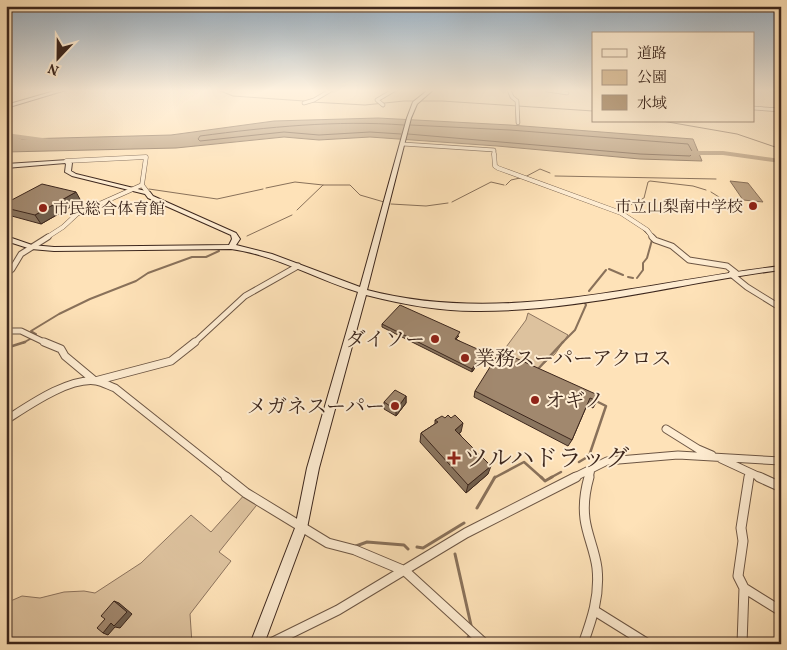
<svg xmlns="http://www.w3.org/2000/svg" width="787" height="650" viewBox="0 0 787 650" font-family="Vollkorn,'Noto Serif JP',serif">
  <rect width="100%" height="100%" fill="#fee2b8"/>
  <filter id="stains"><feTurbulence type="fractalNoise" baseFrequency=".004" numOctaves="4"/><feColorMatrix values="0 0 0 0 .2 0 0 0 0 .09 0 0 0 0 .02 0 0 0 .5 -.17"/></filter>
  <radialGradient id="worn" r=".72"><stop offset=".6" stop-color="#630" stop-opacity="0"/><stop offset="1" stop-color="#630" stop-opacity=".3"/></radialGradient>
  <path fill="#ddc29e" stroke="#8d745e" d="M528 313 568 335 555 354 535 371 501 354 526 320Z
    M246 493 260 501 219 552 231 561 190 614 192 644H6V603L22 596 40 598 64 592 84 591 95 593 141 563 191 515 211 532Z"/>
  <path fill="#bca283" stroke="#89715a" d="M378 118 510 125 693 139 702 161 640 159 497 146 370 137 319 140 284 137 176 148 6 152V133L22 139 171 135 274 121Z
    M730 181 748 183 763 202 743 200Z"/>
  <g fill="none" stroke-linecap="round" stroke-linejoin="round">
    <path stroke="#7c6450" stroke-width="1" d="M401 134 370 132 319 135 284 132 200 141 198 139 200 136C268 127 336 120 404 125
      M408 134 640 154 690 156 693 153 688 144 510 130 410 125"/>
    <path stroke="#89715a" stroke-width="1" d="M218 90 233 96 304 101
      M311 102 365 105 404 101H442L593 111
      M662 121 737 134 781 149
      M555 176 716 179
      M525 177 540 169 550 173
      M506 185 511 180 520 178
      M266 188 295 182 323 185
      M149 189 217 199 263 189
      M711 192 719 197
      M452 202 491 182 504 185
      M391 204 426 206 448 203
      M297 210 323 185H350L360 195 384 202
      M623 212 622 209 644 198 648 182 650 181 693 186 706 190
      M641 228 650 237
      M247 236 292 215"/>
    <path stroke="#89715a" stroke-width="2" d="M609 269 623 275
      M628 277 633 278
      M637 278 643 270V263L647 258 652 240
      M589 291 606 270
      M36 334 31 331 59 314 90 299 136 281 148 273 192 257H206L219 251
      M23 343 30 339
      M562 343 575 330 586 305 584 301"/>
    <path stroke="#89715a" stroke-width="2.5" d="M6 348 25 342
      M538 369 563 342
      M579 462 589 456 606 406 596 401
      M494 478 524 462 542 478
      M550 478 561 472"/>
    <path stroke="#89715a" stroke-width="3" d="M541 477 545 481 552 477
      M477 508 495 477
      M356 546 367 542 404 545 408 549
      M417 547 423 548 464 523
      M455 554 471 625
      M465 644 469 636"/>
    <path fill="#bca283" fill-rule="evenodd" d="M6 90H9V94L6 96Z
      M6 133 50 139 54 141 50 143 6 137Z
      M678 151H723L781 159V163L723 155H678Z"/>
    <defs>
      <path id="street-far4" d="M509 90 512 97 517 101 518 123
        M547 90 567 93
        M775 90 781 92
        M304 103 314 100 331 90
        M383 105 377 100 394 90
        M753 108 781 110
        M403 144 494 150V155"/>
      <path id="street-far3" d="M494 154 495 166 498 168 621 213 647 230 653 238
        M66 161 146 157 142 185 148 193
        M46 238 63 227 77 214 142 185"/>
      <path id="street-far2" d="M652 237 655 240 672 246 689 260 727 266 736 273
        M6 274 12 269 21 254 48 237
        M731 274 747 287 781 308
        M6 331H21L46 343
        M194 343 245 296 298 266"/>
      <path id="street-far1" d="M44 342 61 349 65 356 95 381 171 361 195 342
        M781 354V357
        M6 420C28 406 69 377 96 381 103 382 109 386 115 388L228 478
        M666 429 698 449 712 455
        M721 459 762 478
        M573 478 607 461 678 455 781 461
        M589 478 591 469
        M749 478 750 473"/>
      <path id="street" d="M226 477 246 493 328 543 355 550 405 571 485 644
        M759 477 781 487
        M744 588 781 611
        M595 611 648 644
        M269 644 338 610 466 533 576 477
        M583 644C592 619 600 596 597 568 595 551 587 535 585 519 583 504 585 491 589 477
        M742 644 744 588 738 576 743 541 741 528 749 477"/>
      <path id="secondary" d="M58 90H66L6 108V105Z
        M428 90H433L417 104 411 118 367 290C505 326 643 282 781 266V270C679 283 578 312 475 311 438 311 401 304 366 295L319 468 307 528 264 644H250L295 528 307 468 358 292C315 279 276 255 231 249L54 251 31 249 6 241V236L32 245 54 247 229 245 232 239 231 235 148 198 145 194 72 176 65 172 66 164 65 163 6 168V164L68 160 72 163 71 171 76 174 150 192 153 196 236 233 240 239 236 245 272 254 360 287 407 118 413 102Z"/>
    </defs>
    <use href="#street-far4" stroke="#6d5644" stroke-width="4.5"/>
    <use href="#street-far3" stroke="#6d5644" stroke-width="5"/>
    <use href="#street-far2" stroke="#6d5644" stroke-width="7"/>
    <use href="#street-far1" stroke="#6d5644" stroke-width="9"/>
    <use href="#street" stroke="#6d5644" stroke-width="11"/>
    <use href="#secondary" stroke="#3d271d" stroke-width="2"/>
    <use href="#street-far4" stroke="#feecd1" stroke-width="3"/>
    <use href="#street-far3" stroke="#feecd1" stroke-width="4"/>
    <use href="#street-far2" stroke="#feecd1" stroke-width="5"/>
    <use href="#street-far1" stroke="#feecd1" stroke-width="7"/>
    <use href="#street" stroke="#feecd1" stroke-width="9"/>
    <use href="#secondary" fill="#feecd1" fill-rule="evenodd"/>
  </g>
  <path fill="#8a755f" stroke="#3d271d" d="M81 201 41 224 8 215 6 213V203Z
    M382 324 459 336 456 339 483 356 472 372 382 327Z
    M475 391 600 396 593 408 587 405 572 440 568 446 474 397Z
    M406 396V403L396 416 384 409V402Z
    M435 420 461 432 459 433 488 474 466 493 420 442 421 433 435 424Z"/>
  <path fill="#715f4d" stroke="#3d271d" d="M76 192 81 201 41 224 35 215Z
    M484 352 483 356 472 372V369Z
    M406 396V403L396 416V410Z
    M463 423 461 432 453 438 455 430Z
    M491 466 488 474 466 493 468 485Z
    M114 601 119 603 132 614 120 628 115 627 108 635 103 633Z"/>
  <path fill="#a1886e" stroke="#3d271d" d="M42 184 76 192 35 215 6 208V203Z
    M400 305 460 332 455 339 484 352 472 369 382 324Z
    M500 351 600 396 597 401 590 398 572 440 475 391Z
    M395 390 406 396 396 410 384 402Z
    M448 415 451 418 455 415 463 423 455 430 491 466 468 485 421 433 438 422 435 420 442 416 445 418Z
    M114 601 127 612 114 626 111 623 103 633 97 628 105 619 101 616Z"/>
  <linearGradient id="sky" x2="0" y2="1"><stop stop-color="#96adc0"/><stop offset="0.5" stop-color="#fff2df"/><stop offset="1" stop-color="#fff2df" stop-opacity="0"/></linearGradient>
  <rect width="787" height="181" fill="url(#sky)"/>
  <g fill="#8f2418" stroke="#feecd1" stroke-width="2">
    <circle cx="753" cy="206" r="5"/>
    <circle cx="43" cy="208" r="5"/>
    <circle cx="435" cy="339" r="5"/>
    <circle cx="465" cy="358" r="5"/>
    <circle cx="535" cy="400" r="5"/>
    <circle cx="395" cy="406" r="5"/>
    <path d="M451.5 450.5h5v5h5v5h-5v5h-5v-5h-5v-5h5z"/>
  </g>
  <g text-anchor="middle" stroke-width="4" stroke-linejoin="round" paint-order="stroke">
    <g font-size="16" fill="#3d271d" stroke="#feecd1" text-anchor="end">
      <text x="743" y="212">市立山梨南中学校</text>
      <text x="53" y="214" text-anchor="start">市民総合体育館</text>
    </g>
    <g font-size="20" fill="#3d271d" stroke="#feecd1" text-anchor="end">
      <text x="425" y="346">ダイソー</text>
      <text x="475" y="365" text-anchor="start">業務スーパーアクロス</text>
      <text x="545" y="407" text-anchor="start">オギノ</text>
      <text x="385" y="413">メガネスーパー</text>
    </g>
    <g font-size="24" fill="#3d271d" stroke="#feecd1" text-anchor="start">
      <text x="464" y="466">ツルハドラッグ</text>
    </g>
  </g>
  <rect width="787" height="650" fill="none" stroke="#fee2b8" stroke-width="25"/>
  <rect x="8" y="8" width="772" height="635" fill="none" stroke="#3d271d" stroke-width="2.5"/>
  <rect x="12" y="12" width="762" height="625" fill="none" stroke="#3d271d"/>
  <rect x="592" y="32" width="162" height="90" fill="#feecd1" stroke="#b19d89"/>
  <rect x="602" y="49" width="25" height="8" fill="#feecd1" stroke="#b19d89"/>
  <text x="637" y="58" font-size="15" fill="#3d271d">道路</text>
  <rect x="602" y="70" width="25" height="15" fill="#ddc29e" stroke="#b19d89"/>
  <text x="637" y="82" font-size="15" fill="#3d271d">公園</text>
  <rect x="602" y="95" width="25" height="15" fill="#bca283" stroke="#b19d89"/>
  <text x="637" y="108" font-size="15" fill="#3d271d">水域</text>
  <g transform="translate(58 58) rotate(202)" stroke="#feecd1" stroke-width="4" paint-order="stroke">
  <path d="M0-4L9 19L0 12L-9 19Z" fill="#3d271d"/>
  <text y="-8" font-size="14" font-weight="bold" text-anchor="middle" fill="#3d271d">N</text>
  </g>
  <rect width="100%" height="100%" filter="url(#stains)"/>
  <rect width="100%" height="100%" fill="url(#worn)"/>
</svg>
